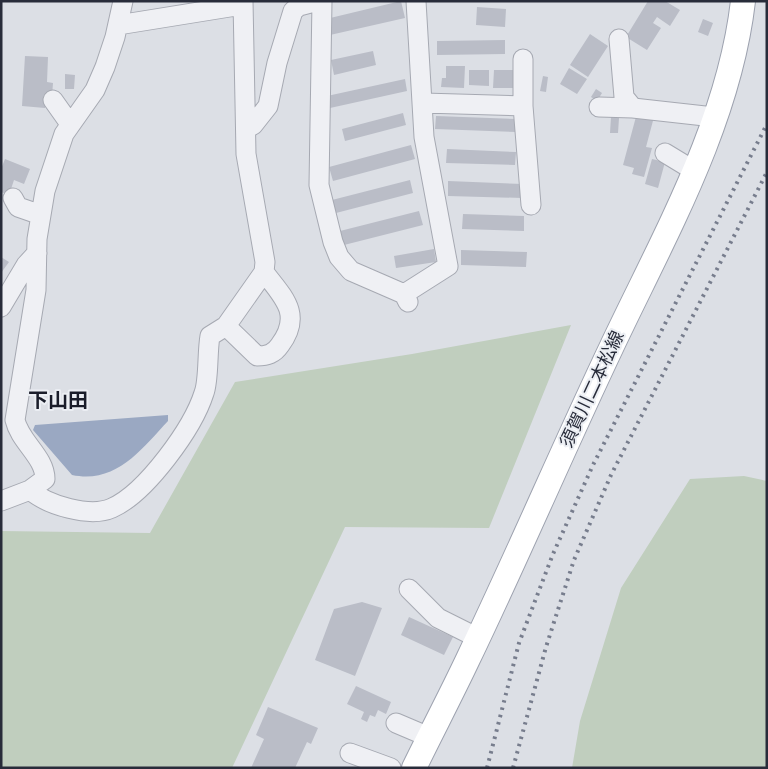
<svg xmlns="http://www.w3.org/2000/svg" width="768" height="769" viewBox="0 0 768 769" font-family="'Public Sans','Noto Sans JP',sans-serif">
  <rect width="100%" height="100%" fill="#dcdfe5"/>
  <path fill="#c0cebe" d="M571 325 489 528 345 527 232 768H1V531L150 533 235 382 412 354Z
    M744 476 767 481V768H572L580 721 621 588 690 479Z"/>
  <path fill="#9aa8c2" d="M168 415V421C141 450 116 484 72 475L33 430 35 425Z"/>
  <path fill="#babdc7" d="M401 1 405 18 330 35 326 19Z
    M648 1H665L680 10 670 26 657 17 653 23 661 28 647 50 626 37Z
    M477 7 506 9 505 27 476 25Z
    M703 19 713 23 708 36 698 32Z
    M590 34 608 46 588 77 570 65Z
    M505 40V54L437 55V41Z
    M373 51 376 65 334 75 331 60Z
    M25 56 48 57 47 82 53 83 52 96 46 95 45 108 22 106Z
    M446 66H465L464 88 441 87 442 78H446Z
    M569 68 587 79 577 94 560 84Z
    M469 70H489V86L469 85Z
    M494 70H513V88H493Z
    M65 74 75 75 74 89H65Z
    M543 76 548 77 546 92 540 91Z
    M405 79 407 91 330 108 327 96Z
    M596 89 602 93 597 101 591 97Z
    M403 113 406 125 345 141 342 129Z
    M637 113 654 117 646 147 652 148 644 177 632 174 634 168 623 165Z
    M436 116 516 119V132L435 129Z
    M611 117 619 118 618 133H610Z
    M411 145 415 159 333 181 329 167Z
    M447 149 516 152 515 165 446 163Z
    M5 159 30 169 24 184 14 180 9 195 1 192V169Z
    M652 159 665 162 658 188 645 184Z
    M410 180 413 193 336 213 332 200Z
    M448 181 523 184 522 198 448 196Z
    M419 211 423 225 344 245 340 231Z
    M463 214 524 216V231L462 229Z
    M434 249 436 262 396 268 394 256Z
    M461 250 527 252 526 267 461 265Z
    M1 257 9 262 1 273Z
    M362 602 382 608 355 676 315 660 334 609Z
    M409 617 453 637 444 655 401 635Z
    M356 686 391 702 386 714 378 710 375 717 370 715 367 722 361 719 364 712 347 704Z
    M268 707 318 728 311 744 307 742 295 768H251L264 739 256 735Z"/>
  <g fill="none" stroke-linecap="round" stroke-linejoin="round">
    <defs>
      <path id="minor" d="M322 1 319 185 333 242 339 257 351 271 404 294 408 302
        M118 25 242 5
        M619 39 624 97 633 108
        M523 59V106L531 205
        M53 100 70 124
        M423 103 523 106
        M599 107 633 108 714 117
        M246 129 253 125 268 106 277 63 293 11 299 6 318 1
        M665 153 693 170
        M13 198 18 207 41 215
        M404 294 448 266 424 137 416 1
        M1 307 26 265 37 253
        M226 326 257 356C267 356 274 354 280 345 303 314 283 297 264 272
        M30 490C47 505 90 518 112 508 146 493 193 428 204 393 209 380 207 353 210 336L226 326 264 272 265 262 246 154 243 1
        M1 501 30 490 45 479C45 457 20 442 15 420L36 290 37 239 45 191 64 134 95 90 105 67 115 37 123 1
        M409 589 438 618 478 638
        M396 723 429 737
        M350 753 391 768"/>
      <path id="major" d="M414 768C432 731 451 695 468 659 518 555 563 449 612 346 664 236 729 123 743 1"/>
    </defs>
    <use href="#minor" stroke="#a6a9b2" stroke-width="21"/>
    <use href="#major" stroke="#9da2af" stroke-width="26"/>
    <use href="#minor" stroke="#eff0f4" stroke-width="19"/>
    <use href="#major" stroke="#fff" stroke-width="24"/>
    <path stroke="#777d8d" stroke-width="4" stroke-dasharray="2.5 5" stroke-linecap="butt" d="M487 768 519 643 553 554 593 465 767 124
      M513 768 546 647 574 560 611 475 767 172"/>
  </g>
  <g text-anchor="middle" stroke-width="4" stroke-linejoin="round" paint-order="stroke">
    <g font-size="18" fill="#282c3a" stroke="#ebeef3">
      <text transform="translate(592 389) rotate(-65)" y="6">須賀川二本松線</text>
    </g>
    <g font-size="20" font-weight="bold" fill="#1a1d2a" stroke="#ebeef3">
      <text x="58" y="407">下山田</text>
    </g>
  </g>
  <rect width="768" height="769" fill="none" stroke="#282c3a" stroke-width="5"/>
</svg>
